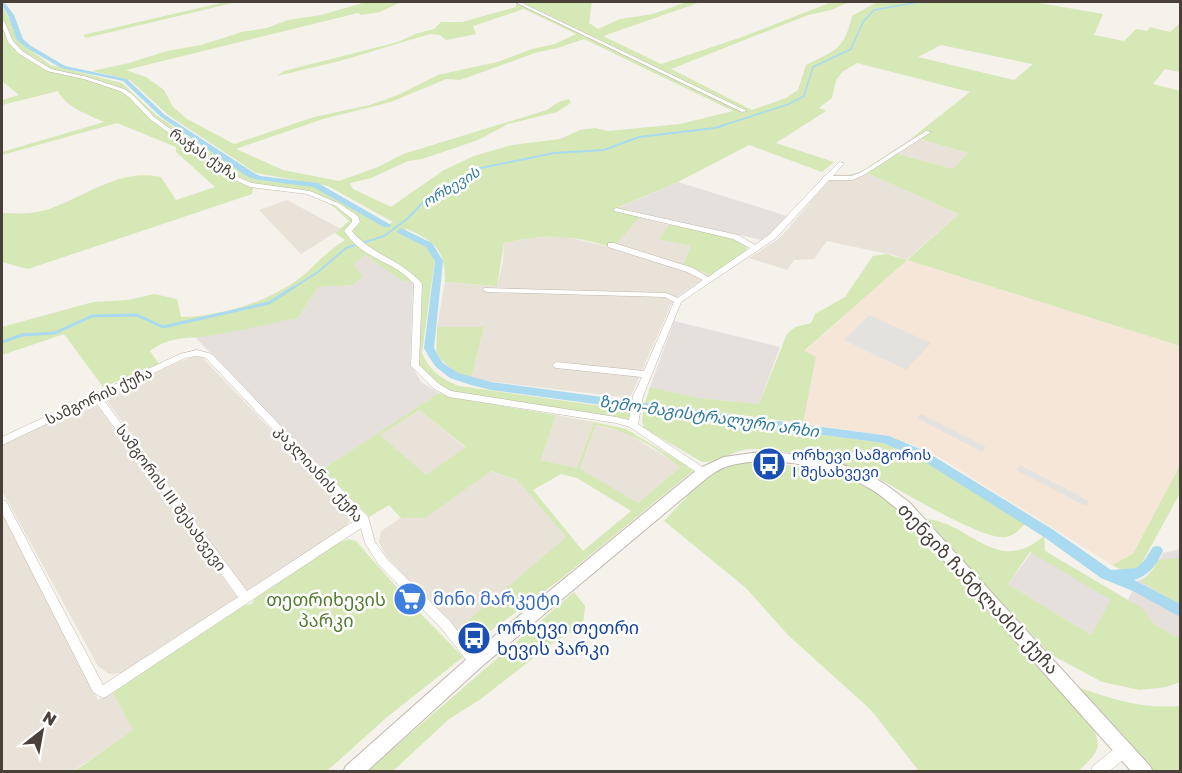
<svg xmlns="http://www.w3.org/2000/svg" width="1182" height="773" viewBox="0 0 1182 773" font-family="'Golos Text','Noto Sans Georgian',sans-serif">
  <rect width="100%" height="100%" fill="#f5f1eb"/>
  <path fill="#e9e2d9" d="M913 137 968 153 953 169 891 152Z
    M862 171 959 214 906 260 897 256 827 241 814 259 794 260 787 270 749 258 781 237 834 174 847 175Z
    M287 200 341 229 301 254 259 210Z
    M638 217 669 225 660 238 691 246 683 264 711 275 677 297 671 305 630 398 471 379 484 328 437 327 445 282 497 286 503 262 504 243 531 238 563 236 613 248Z
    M197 356 203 358 349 512V522L343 530 248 593 103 396 189 358Z
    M94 401 237 597 236 599 122 673 109 674 98 666 2 491V443Z
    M419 410 466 448 426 476 379 435Z
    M556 415 594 422 577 468 541 460Z
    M596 425 625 432 681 466 638 503 580 470Z
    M490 471 517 480 567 538 460 638 386 556 379 542 381 531 401 518H425Z
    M2 514 98 700 113 693 134 730 73 771H2Z"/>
  <path fill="#f6e6d8" d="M906 260 1180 346V465L1133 554 1112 565 934 454 906 442 881 435 803 423 816 358 804 352Z"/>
  <path fill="#e5e0dc" d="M678 182 787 216 769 236 762 240 618 208Z
    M365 255 402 281 413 282 410 363 421 382 439 393 323 469 195 337 298 318 318 287 353 285 363 277 353 264Z
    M674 321 780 347 759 404 698 398 650 387Z
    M1044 536 1045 551 1128 600 1137 581 1151 574 1163 553 1180 549V639L1112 600 1091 635 1008 584Z"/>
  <path fill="#d6e8b6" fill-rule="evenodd" d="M225 2H237L86 38 83 35Z
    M366 2H401L380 12 361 15 358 13 126 70 146 77 164 90 173 107 187 119 234 144 314 117 370 105 398 95 438 75 497 62 532 49 555 44 576 34 524 9 473 26 476 34 446 40 440 35 430 34 340 61 277 76 284 71 398 42 415 34 434 29 441 22H462L516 7V3L513 2H592L589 23 598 29 620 19 653 14 687 2H701L603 36 661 64 742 37 832 2H849L831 10 808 15 671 69 752 110 786 98 798 90 806 65C836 50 844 50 852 16L877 2H1034L1103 14 1094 35 1124 41 1136 29 1147 31 1150 27 1170 32 1180 23V72L1165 69 1153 84 1180 91V346L907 260 804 351 816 357 803 423 645 403 650 387 698 398 759 404 787 334 795 327 811 323 815 314 845 297 873 256 886 254 907 260 959 214 862 171 891 152 953 169 968 153 913 137 970 92 857 63 842 72 836 80 832 98 819 108 826 111 776 143 834 162 822 172 749 145 678 182 619 207 642 214 613 248C571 234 547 234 504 243L497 286 445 282C445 250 436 242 407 229L398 232 430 249 435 258 422 353C430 371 441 379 459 386L630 410 629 419 624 421 451 391C440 384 423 377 419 363L422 283 402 281 365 255 354 264 363 277 353 285 318 287 298 318C268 324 238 331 208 336 186 339 169 336 150 351L159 364 103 387 64 334 2 355V327L93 302 128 300 154 294 177 299 181 317C221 317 275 300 306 273 319 261 330 249 345 240L335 233 349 221C342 215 335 207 328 203 306 189 278 190 253 188L252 194 28 269 2 262V213C18 214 36 214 52 208 87 195 121 168 161 177L176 200 215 187 176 152V147L117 123 2 155V152L104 122C89 115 65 107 58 91L2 105V100L19 95 2 81V6L9 18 18 40 50 65 122 83 156 115 248 176 264 181 310 185 387 226 393 222 328 186 256 173 168 115 130 80 92 71 129 63 167 51 201 45 242 32 267 28 288 20 321 15ZM584 39 733 111 680 124 608 131 595 128 580 130 560 139 512 145 474 156 444 170 391 207 353 189 350 183 371 178 408 161 422 159 478 140 508 124 557 112 571 103 569 99 558 102 547 110 403 154 378 167 339 181 283 170 236 149 323 119 391 102 446 79 460 80 538 52 558 48ZM941 45 1032 64V65L1014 80 918 57Z
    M669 225C686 228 739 234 747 248L744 254 711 275 683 264 691 246 659 239Z
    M437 327H484L471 379 457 374 436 355Z
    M439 393 449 397 556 415 541 460 577 468 594 422 626 429 694 470 561 579 470 646 460 638 459 632 464 624 566 537 517 480 491 471 425 518H401L389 505 369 517 323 469ZM419 410 466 447 426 475 380 435ZM596 425C627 430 656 447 680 467L638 503 580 469ZM561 474 577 478 631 511 583 551 533 490Z
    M643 411 883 443 910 452 1025 524C1020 529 1014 536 1006 537 984 541 905 493 883 481 852 465 785 448 750 449 734 450 718 463 702 462L644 428 642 421Z
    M751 462C808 465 850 472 897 506L1091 724C1104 749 1097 752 1079 771H919L871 710 788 635 746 588 664 521 707 475 730 466Z
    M1180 465V493L1138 570 1124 571 1112 565 1133 554Z
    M923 519C970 520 995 578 1044 536L1045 551 1143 609 1154 624 1180 639V682L1166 687 1140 690 1102 682 1050 654ZM1030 552 1111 600 1091 635 1008 584Z
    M348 539 356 541 414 607 463 657 386 718 327 771 73 772 133 730 113 693 240 606 252 604 255 597 334 545Z
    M1180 558V606L1142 582C1147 573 1153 574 1157 560Z
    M574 592 585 606 583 625 550 645 481 699 449 719 393 771H367Z
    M1080 688C1114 700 1145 709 1180 706V771H1152Z"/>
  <path fill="#e4e2df" d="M869 315 931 343 906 370 844 340Z
    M921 414 986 447 982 452 917 418Z
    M1020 465 1089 501 1086 506 1016 470Z"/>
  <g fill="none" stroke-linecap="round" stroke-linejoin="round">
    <path stroke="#aadaef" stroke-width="1.5" d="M721 126 789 104 804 96 813 67 851 49 863 22 874 10 919 2"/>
    <path stroke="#aadaef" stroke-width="2" d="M291 289 318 272 346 248 384 236 407 219 429 196 476 169 554 153 604 150 639 137 715 128 725 125"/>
    <path stroke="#aadaef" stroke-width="3" d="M2 342 22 335 55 333 92 316 137 315 163 327 269 303 294 287"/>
    <path fill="#aadaef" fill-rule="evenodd" d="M2 2H4L14 15 23 39 31 46 65 66 127 79 165 115 254 173 260 176 318 183 391 225 390 227H384L313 187 259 180 248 177 161 117 123 81 61 68 27 48 17 40 8 15 2 5Z
      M401 228 432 243 443 261 434 348 438 356 443 363 458 373 491 382 889 436 925 451 1052 529 1111 570 1136 568 1144 561 1153 547 1157 546 1161 547 1163 551C1156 565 1150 575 1134 580L1180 604V617L1135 592 1101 578 1044 537 917 457 883 443 491 390 471 385 450 378 436 367 429 357 424 348 435 261 426 247 398 233 397 231Z"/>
    <defs>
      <path id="minor" d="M515 2H520L747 111 742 112Z
        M2 20 4 21 13 41 22 51 51 69 87 77 124 89 133 95 154 117 233 175 252 183 310 191 340 204 358 216 360 222 352 231C371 255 403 260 422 284L419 365 439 384 451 391 616 417 629 420 633 396 642 377 556 368 552 365 556 362 644 371 674 302 665 297 487 292 483 290 484 288 666 293 678 298 703 280 687 272 608 247V243H614L693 268 708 277 750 248 733 239 614 211V209L616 208 738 235 755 245 770 234 822 179 823 177 825 176 839 162 844 163 833 176H851L860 173 926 131 931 132 864 175 852 180H829L776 238 681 302 643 396 638 424 707 470 708 473 707 476 703 477 630 427 616 423 449 397 433 388 411 366 414 284C400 267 379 262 361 249 354 244 349 238 344 231L352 222V219L336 206 307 194 250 187 229 177 150 119 129 97 120 91 84 79 47 71 18 53 8 42 2 26Z
        M197 350 212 354 368 517 375 542 387 559 450 621 479 658 481 662 479 666 475 668 471 666 442 629 379 565 365 543 361 528 107 696 103 698 93 692 2 513V500L6 501 103 685 238 597 95 401 2 445V437L180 354ZM197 356 206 358 357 519 247 591 102 398 185 358Z
        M1124 743 1129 745 1131 750 1129 755 1108 772H1091L1092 767 1119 745Z"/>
      <path id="tertiary" d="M760 452C800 453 842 460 878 480 889 486 899 495 909 502L1150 766 1153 772H1132L899 510C889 503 880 494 869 488 832 466 770 454 728 466 721 468 714 473 708 477L481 667 366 772H343L346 766 469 657 698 469 724 457Z"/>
    </defs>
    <use href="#minor" stroke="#c1b8ae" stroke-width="1"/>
    <use href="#tertiary" stroke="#c1b8ae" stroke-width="2"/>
    <use href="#minor" fill="#fff" fill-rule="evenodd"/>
    <use href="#tertiary" fill="#fff" fill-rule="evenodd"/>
  </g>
  <defs>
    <symbol id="bus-disc" viewBox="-11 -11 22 22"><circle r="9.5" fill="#1a4fb4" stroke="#fff"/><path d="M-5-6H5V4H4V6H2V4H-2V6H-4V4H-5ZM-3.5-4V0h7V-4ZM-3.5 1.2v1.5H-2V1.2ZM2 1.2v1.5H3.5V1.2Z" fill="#fff"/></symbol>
    <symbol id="supermarket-disc" viewBox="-11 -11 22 22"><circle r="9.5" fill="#3f7fe0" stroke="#fff"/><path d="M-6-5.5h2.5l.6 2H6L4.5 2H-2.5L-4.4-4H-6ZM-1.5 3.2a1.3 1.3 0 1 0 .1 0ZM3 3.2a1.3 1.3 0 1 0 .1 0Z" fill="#fff"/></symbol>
  </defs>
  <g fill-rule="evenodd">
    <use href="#bus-disc" x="750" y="445" width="38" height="38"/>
    <use href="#supermarket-disc" x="391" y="580" width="38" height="38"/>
    <use href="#bus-disc" x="455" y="619" width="38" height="38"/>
  </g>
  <g text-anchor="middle" stroke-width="5" stroke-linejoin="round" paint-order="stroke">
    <g font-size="14" fill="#494139" stroke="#fff">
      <text transform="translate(204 154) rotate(35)" y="5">რაჭას ქუჩა</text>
    </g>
    <g font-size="14" font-style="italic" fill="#2f799c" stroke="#fff">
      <text transform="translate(451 187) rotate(-31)" y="5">ორხევის</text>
    </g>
    <g font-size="15" fill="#494139" stroke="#fff">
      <text transform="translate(99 396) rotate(-25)" y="5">სამგორის ქუჩა</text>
      <text transform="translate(319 474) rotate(48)" y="5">კაკლიანის ქუჩა</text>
      <text transform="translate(171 498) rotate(54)" y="5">სამგორის III შესახვევი</text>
    </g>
    <g font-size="15" fill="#164399" stroke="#fff" text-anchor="start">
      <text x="792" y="460">ორხევი სამგორის<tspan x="792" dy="17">I შესახვევი</tspan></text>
    </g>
    <g font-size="16" font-style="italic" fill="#2f799c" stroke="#fff">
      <text transform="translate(709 416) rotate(8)" y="6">ზემო-მაგისტრალური არხი</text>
    </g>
    <g font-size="18" fill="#494139" stroke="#fff">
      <text transform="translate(978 589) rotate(47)" y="6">თენგიზ ჩანტლაძის ქუჩა</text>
    </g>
    <g font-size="18" fill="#366cbe" stroke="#fff" text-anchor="start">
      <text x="433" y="605">მინი მარკეტი</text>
    </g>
    <g font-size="18" fill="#527b2d" stroke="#fff">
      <text x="326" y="606">თეთრიხევის<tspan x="326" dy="21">პარკი</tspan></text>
    </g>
    <g font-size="18" fill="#164399" stroke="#fff" text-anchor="start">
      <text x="497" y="634">ორხევი თეთრი<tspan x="497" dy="21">ხევის პარკი</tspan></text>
    </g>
  </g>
  <rect width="1182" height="773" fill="none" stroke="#494139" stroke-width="6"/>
  <g transform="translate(42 731) rotate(31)" stroke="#ffffff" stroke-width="4.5" paint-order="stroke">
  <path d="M0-4.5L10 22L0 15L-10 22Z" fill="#494139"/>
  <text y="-9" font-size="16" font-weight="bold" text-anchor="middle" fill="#494139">N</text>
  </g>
</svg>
